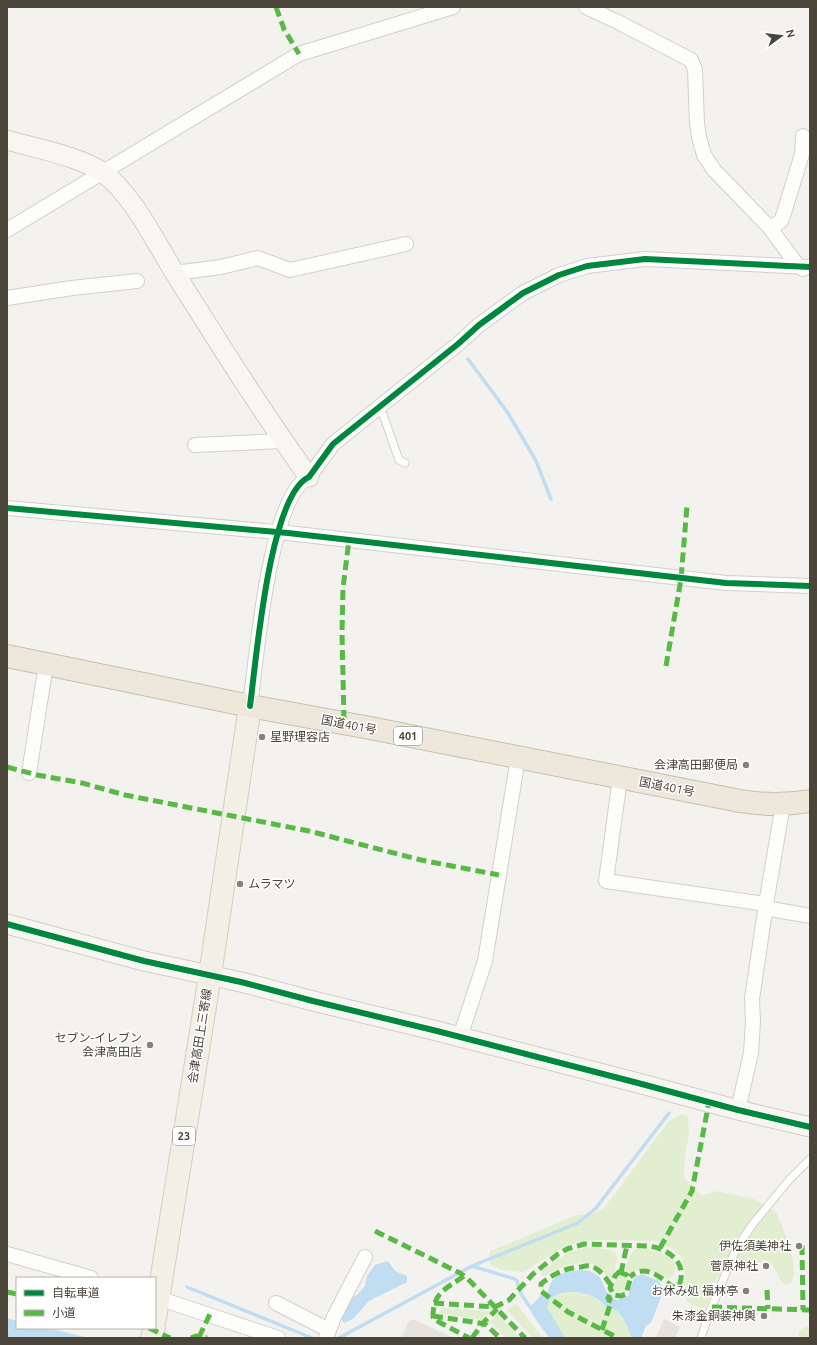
<svg xmlns="http://www.w3.org/2000/svg" width="817" height="1345" viewBox="0 0 817 1345" font-family="Ubuntu,'Noto Sans JP',sans-serif">
  <rect width="100%" height="100%" fill="#f4f2ee"/>
  <path fill="#e1eecf" d="M682 1114 688 1117 689 1134 685 1155 684 1177 702 1196 717 1191 754 1199 777 1213C783 1231 802 1267 790 1284L785 1285 781 1281 771 1262 764 1260 743 1269 721 1274 716 1279 707 1304 705 1307 702 1308 691 1305 687 1301 683 1288 685 1277 682 1258 673 1249 657 1241 598 1240 583 1241 565 1246 523 1272 501 1270 490 1264 489 1254 491 1251 574 1216 598 1212 604 1208 668 1122Z
    M591 1247C618 1252 621 1247 613 1276L611 1278H609C604 1273 600 1267 594 1265 579 1258 558 1268 545 1276H542L541 1274 543 1270 569 1252Z
    M641 1247C652 1251 677 1253 675 1269 675 1274 673 1277 668 1279 656 1273 642 1263 630 1274L626 1273 625 1270C628 1261 630 1249 641 1247Z
    M621 1275 627 1277 629 1281 626 1292 622 1295 617 1294 614 1289 616 1279Z
    M564 1292 581 1293 594 1297 604 1305 613 1308 619 1313 629 1329 631 1338H565L547 1307C549 1298 555 1295 564 1292Z
    M516 1303 543 1338H533L507 1310Z
    M441 1308 491 1311 483 1320 440 1314Z
    M497 1314 520 1338H506L490 1322Z
    M805 1327H810V1338H798L799 1331Z"/>
  <path fill="#e6e3df" d="M415 1319V1320L454 1338H401L409 1321Z
    M664 1319 680 1327 675 1338H652L657 1335Z"/>
  <path fill="#c0ddf1" d="M388 1261 395 1271 407 1276V1282L369 1301 353 1319 344 1323 339 1316 345 1303 358 1294 365 1286 367 1276 375 1265Z
    M581 1270 590 1271 600 1277 608 1295 617 1300 628 1296 634 1278 639 1275H644L659 1281 663 1287 661 1297 651 1323 646 1326 641 1338H631C629 1330 625 1320 619 1313 616 1309 611 1309 606 1306 602 1304 599 1299 594 1297 580 1290 550 1288 547 1307L565 1338H549C544 1329 528 1312 528 1303L531 1305H532L541 1295 548 1292C552 1273 564 1272 581 1270Z
    M7 1318 17 1321V1328H48L89 1338H7Z"/>
  <g fill="none" stroke-linecap="round" stroke-linejoin="round">
    <path stroke="#c0ddf1" stroke-width="3.5" d="M468 359 508 413 536 461 551 499
      M472 1266 515 1279 517 1281 521 1294 530 1307
      M187 1287 312 1338
      M339 1338 472 1266 578 1223 596 1208 669 1113"/>
    <defs>
      <path id="lane" d="M380 406 399 460 405 463
        M701 1338 710 1311 736 1249 752 1225 789 1180 810 1159"/>
      <path id="street" d="M586 7 618 22 691 60 695 70 697 123 699 137 704 155 714 170 770 228 798 266 803 269
        M770 228 781 221 784 213 802 154 803 136
        M7 230 299 54 453 7
        M174 273 221 267 258 258 290 270 406 244
        M7 298 72 288 137 281
        M195 445 282 441
        M7 508 288 533 726 583 810 586
        M250 706C256 663 269 495 309 477L333 444 458 344 479 325 523 293 559 275 587 266 645 259 810 267
        M29 773 46 664
        M620 778 606 881 766 904
        M765 908 810 916
        M460 1037 485 961 518 758
        M738 1110 751 1053 753 1022 752 999 766 904 783 804
        M7 1254 91 1278
        M155 1297 278 1338
        M276 1303 329 1330
        M326 1338 334 1317 365 1257"/>
      <path id="secondary" d="M7 140C34 148 79 156 102 172 132 193 156 243 176 275 219 343 262 412 309 477
        M7 924 144 961 241 982 313 1001 437 1031 638 1083 738 1110 810 1127"/>
      <path id="primary" d="M155 1319 210 975 250 706
        M152 1338 154 1328"/>
      <path id="highway" d="M7 656 250 706 370 728 740 801C763 805 787 805 810 801"/>
    </defs>
    <use href="#lane" stroke="#d2d0cb" stroke-width="9"/>
    <use href="#street" stroke="#d2d0cb" stroke-width="16"/>
    <use href="#secondary" stroke="#d3cfc5" stroke-width="21"/>
    <use href="#primary" stroke="#d6cebb" stroke-width="24"/>
    <use href="#highway" stroke="#ccbfa9" stroke-width="24"/>
    <use href="#lane" stroke="#fdfdfc" stroke-width="7"/>
    <use href="#street" stroke="#fdfdfc" stroke-width="14"/>
    <use href="#secondary" stroke="#f7f6f1" stroke-width="19"/>
    <use href="#primary" stroke="#f2efe6" stroke-width="22"/>
    <use href="#highway" stroke="#ede8db" stroke-width="22"/>
    <path stroke="#58b947" stroke-width="5" stroke-dasharray="10 5" stroke-linecap="butt" d="M276 7 284 29 299 54
      M666 666 681 579 687 506
      M344 720 342 633 343 588 349 540
      M7 767 37 775 82 783 125 795 309 831 421 860 499 875
      M375 1231 460 1273 467 1278 525 1338
      M802 1245 803 1310
      M660 1248 692 1191 709 1102
      M619 1272 627 1275 630 1280 626 1294 621 1296 614 1295 610 1288 615 1276Z
      M621 1273 627 1245
      M464 1276C446 1289 433 1292 433 1317L439 1322 469 1338
      M611 1285C606 1279 601 1270 593 1267 589 1265 585 1266 581 1267 565 1268 553 1274 541 1284V1291L568 1312 618 1338
      M767 1290 768 1309
      M7 1292 17 1294
      M434 1303 495 1307 509 1300 533 1274 558 1254 567 1249 584 1244 650 1246C670 1250 688 1263 679 1286L673 1287C660 1277 645 1263 630 1277
      M712 1307 810 1310
      M433 1316 485 1324 500 1338
      M149 1328 170 1338
      M602 1330 610 1305 608 1304 610 1299 608 1298 611 1292
      M199 1337 210 1314
      M191 1338 196 1336 207 1338
      M472 1338 483 1323 497 1309"/>
    <defs>
      <path id="cycleway" d="M7 508 288 533 726 583 810 586
        M250 706C256 663 269 495 309 477L333 444 458 344 479 325 523 293 559 275 587 266 645 259 810 267
        M7 924 144 961 241 982 313 1001 437 1031 638 1083 738 1110 810 1127"/>
    </defs>
    <use href="#cycleway" stroke="#fff" stroke-width="8"/>
    <use href="#cycleway" stroke="#00873e" stroke-width="6"/>
  </g>
  <g fill="#868178" stroke="#fff" stroke-width="1.5">
    <circle cx="262" cy="737" r="4"/>
    <circle cx="746" cy="765" r="4"/>
    <circle cx="240" cy="884" r="4"/>
    <circle cx="150" cy="1045" r="4"/>
    <circle cx="799" cy="1246" r="4"/>
    <circle cx="766" cy="1266" r="4"/>
    <circle cx="746" cy="1291" r="4"/>
    <circle cx="764" cy="1316" r="4"/>
  </g>
  <g text-anchor="middle" stroke-width="3" stroke-linejoin="round" paint-order="stroke">
    <g fill="#fff" stroke="#817c74" stroke-width="1">
      <rect x="394" y="727" width="28" height="18" rx="3"/>
      <rect x="173" y="1127" width="22" height="18" rx="3"/>
    </g>
    <g font-size="11" font-weight="bold" fill="#4b4439">
      <text x="408" y="740">401</text>
      <text x="184" y="1140">23</text>
    </g>
    <g font-size="12" fill="#4b4439" stroke="#fff">
      <text transform="translate(349 725) rotate(11)" y="4">国道401号</text>
      <text transform="translate(667 787) rotate(11)" y="4">国道401号</text>
      <text transform="translate(200 1036) rotate(-81)" y="4">会津高田上三寄線</text>
    </g>
    <g font-size="12" fill="#4b4439" stroke="#fff" text-anchor="end">
      <text x="270" y="741" text-anchor="start">星野理容店</text>
      <text x="738" y="769">会津高田郵便局</text>
      <text x="248" y="888" text-anchor="start">ムラマツ</text>
      <text x="142" y="1042">セブン-イレブン<tspan x="142" dy="14">会津高田店</tspan></text>
      <text x="791" y="1250">伊佐須美神社</text>
      <text x="758" y="1270">菅原神社</text>
      <text x="738" y="1295">お休み処 福林亭</text>
      <text x="756" y="1320">朱漆金銅装神輿</text>
    </g>
  </g>
  <rect width="817" height="1345" fill="none" stroke="#4b4439" stroke-width="16"/>
  <rect x="16" y="1277" width="140" height="52" fill="#ffffff" stroke="#b7b4b0"/>
  <rect x="24" y="1290" width="20" height="6" fill="#00873e" stroke="#b7b4b0"/>
  <text x="52" y="1297" font-size="12" fill="#4b4439">自転車道</text>
  <rect x="24" y="1310" width="20" height="6" fill="#58b947" stroke="#b7b4b0"/>
  <text x="52" y="1317" font-size="12" fill="#4b4439">小道</text>
  <g transform="translate(781 36) rotate(75)" stroke="#ffffff" stroke-width="3" paint-order="stroke">
  <path d="M0-3L7 15L0 10L-7 15Z" fill="#4b4439"/>
  <text y="-6" font-size="11" font-weight="bold" text-anchor="middle" fill="#4b4439">N</text>
  </g>
</svg>
